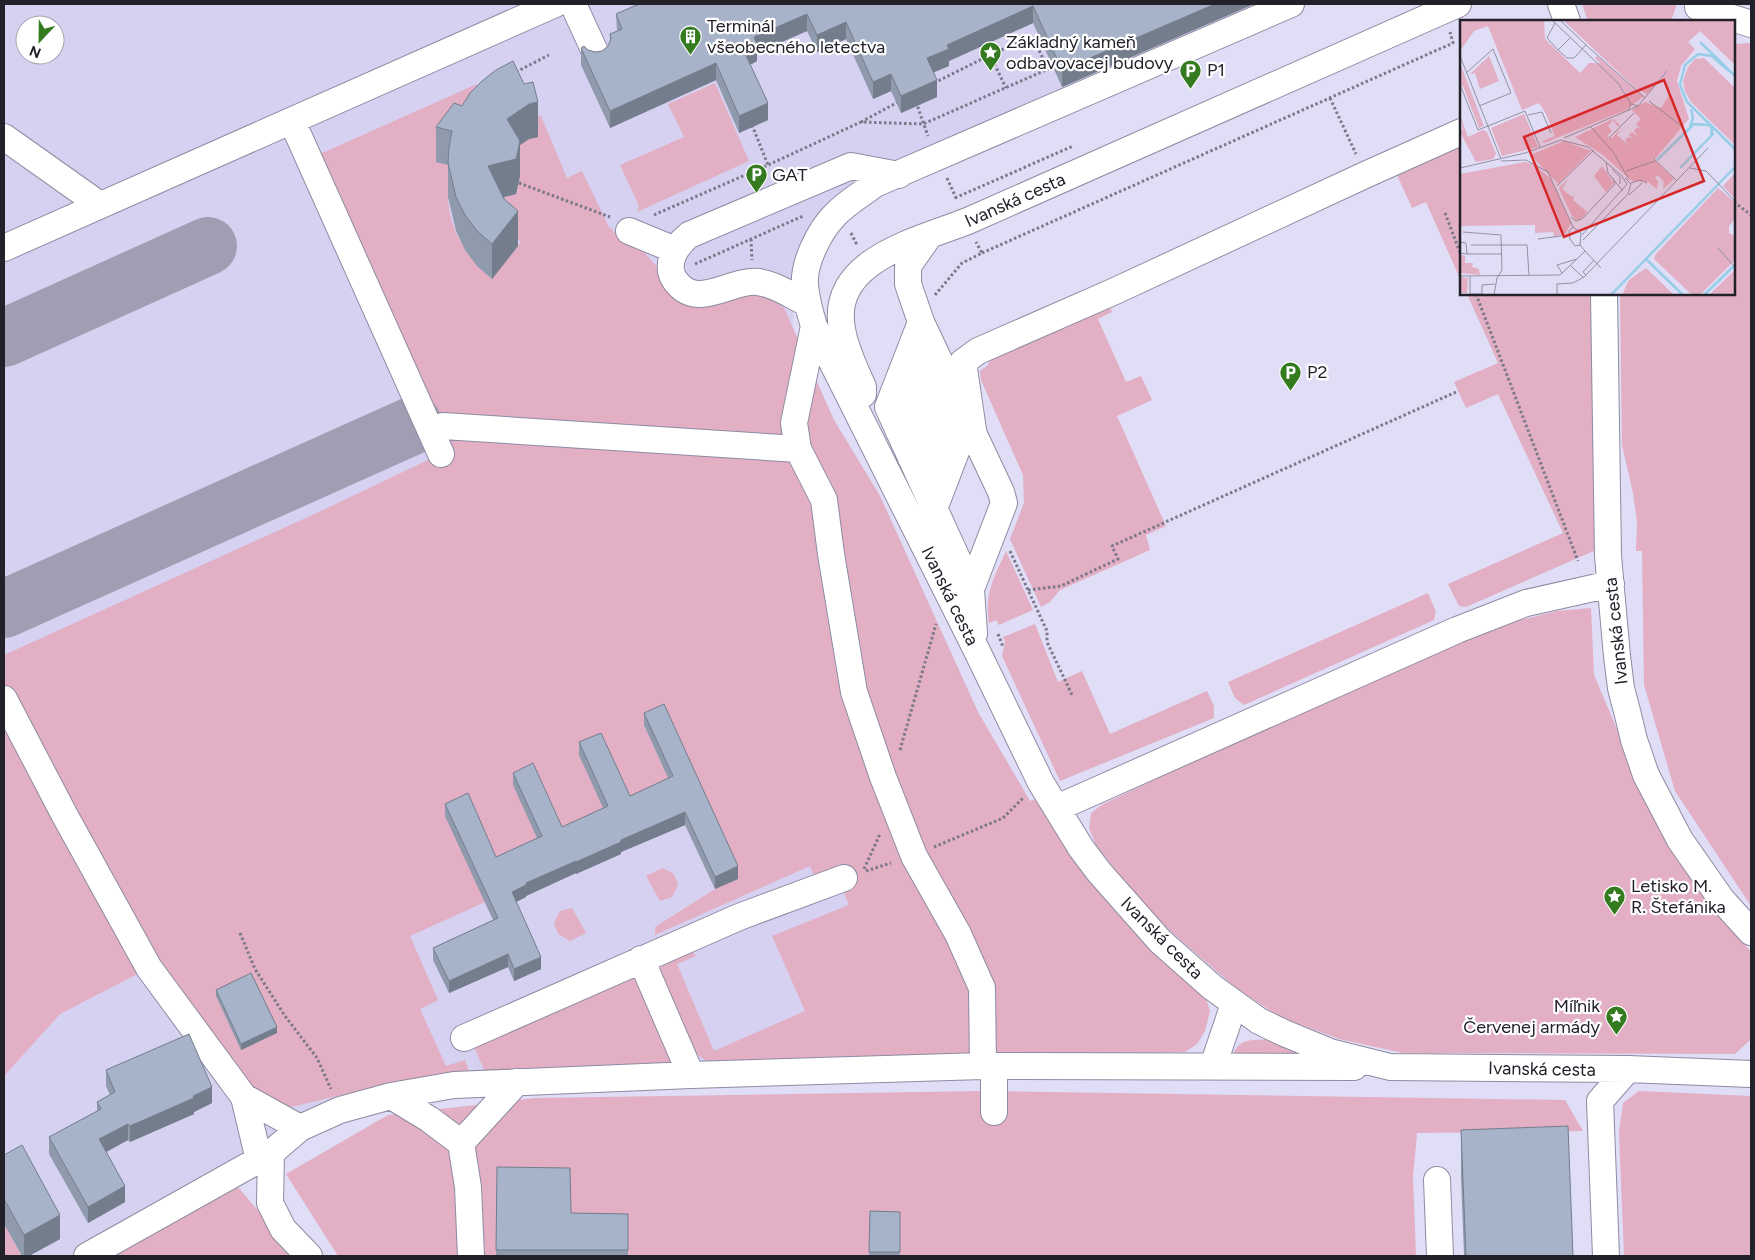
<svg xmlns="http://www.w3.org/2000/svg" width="1755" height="1260" viewBox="0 0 1755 1260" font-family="Figtree,sans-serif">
  <rect width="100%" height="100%" fill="#e0ddf6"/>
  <path fill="#d6d1f1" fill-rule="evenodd" d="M4 4H1270L934 147 836 195 815 218 801 241 795 268 793 327 834 420 880 496 978 712 1030 801 1036 799 1210 1011 1205 1031 1197 1044 1185 1052 976 1055 485 1072 350 1093 223 1165 237 1186 297 1256H4ZM25 25H55V55H25Z"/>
  <path fill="#e2afc4" d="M1582 4H1677L1671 21H1588Z
    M1751 43V906L1675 791 1644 685 1642 551H1636L1637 522 1633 493 1622 445 1620 294H1734V44Z
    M715 83 749 161 637 212 639 206 620 165 684 137 668 104Z
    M477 84 480 103 436 161 452 166C451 176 448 187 448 197 449 231 468 258 492 279L521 242 506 227 494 199 516 194 520 176 511 162 533 117 541 116 567 178 582 171 609 227 624 241 644 252 657 267 667 285 762 294 772 298 784 308 834 420 880 496 978 712 1030 801 1036 799 1205 995 1210 1011 1205 1031 1197 1044 1185 1052 976 1055 710 1064 697 1054 659 976 660 965 689 947 696 956 677 964 714 1051 805 1011 772 936 849 905 842 888 815 879 810 866 655 935V927L715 889 738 879 644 725 673 789 542 849 485 902 410 936 438 1000 420 1009 446 1066 465 1060 470 1074 350 1093 291 1107 255 1092 233 1059 149 968 60 1014 4 1076V655L321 511 453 448 320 154Z
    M1461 143V281L1426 202 1412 208 1396 173Z
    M1467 294H1591L1596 550 1466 607 1459 606 1448 584 1563 533 1498 394 1466 408 1454 382 1498 363Z
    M1108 301 1112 312 1098 319 1126 382 1141 376 1152 400 1117 416 1166 526 1146 535 1150 550 1060 590 1050 602 1041 607 1010 539 1024 503 1023 475 981 380 980 371 988 365 992 355Z
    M1006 551 1033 610 999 625 996 620 989 623C984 593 994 578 1006 551Z
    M1428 593 1436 612 1434 620 1244 705 1235 698 1228 682Z
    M1591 608 1594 675 1633 767 1723 917 1751 952V1039L1735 1054 1403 1053 1339 1039 1280 1017 1236 988 1161 923 1119 874 1096 845 1089 828 1091 813 1103 804 1150 782 1175 765 1477 631 1557 611Z
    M1035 624 1058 682 1082 671 1110 734 1207 691 1214 706V718L1060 781 1002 656 1005 642 1003 637Z
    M663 868 674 874 678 885 672 897 660 901 646 876Z
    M572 908 586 933 570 941 558 934 554 923 560 911Z
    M631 975 641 981 678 1065 485 1072 474 1047Z
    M1268 1039 1300 1053 1302 1058H1238L1234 1052C1242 1037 1253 1041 1268 1039Z
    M982 1091 1565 1100 1583 1131 1417 1133 1413 1177 1416 1256H338L286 1174 388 1115 535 1098Z
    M1639 1091 1751 1096V1256H1624L1619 1132 1623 1103Z
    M237 1186 297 1256H114Z
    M4 1224 22 1256H4Z"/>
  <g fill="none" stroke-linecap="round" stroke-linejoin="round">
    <path stroke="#a09eb2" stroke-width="58" d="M4 338 208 246
      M4 609 414 425"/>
    <defs>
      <path id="minor" d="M573 4 596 54
        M1291 4 875 184C862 194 846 203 835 215 820 230 803 263 805 285 806 299 810 313 814 326L975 647 1041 783 1081 848 1099 872 1160 941 1212 987 1259 1021 1284 1033 1330 1052 1390 1067 1628 1069 1751 1074
        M1561 4 1567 21
        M1698 7 1751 24
        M292 121 441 454
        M4 137 100 205
        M629 231 675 250
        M929 236 908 266V284L921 322 1001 492 1004 503 971 589 974 634
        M4 248 555 4
        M1604 294 1608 556 1617 656 1621 688 1628 715 1634 740 1646 775 1680 840 1722 900 1751 932
        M807 303C792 296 775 284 758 282 732 279 699 309 678 284 675 281 672 276 671 271 669 256 678 244 689 235L851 166 899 175
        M921 322 888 407 971 589
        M814 326 794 423 798 449 824 500 831 554 854 692 883 777 914 856 958 934 982 988 983 1066
        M863 394V387C855 369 845 349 842 329 829 258 922 240 970 220L1458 4
        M443 426 798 449
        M973 430 963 362 978 351 1115 291 1365 175 1461 132
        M899 432 932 346
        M911 458 945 372
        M923 483 957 396
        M934 509 968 420
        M4 699 64 814 149 968 244 1097
        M1057 808 1457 630 1526 603 1611 584
        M641 959 691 1075
        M464 1038 739 917 844 878
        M1213 1066 1234 1004
        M994 1112V1066
        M461 1143 429 1119 391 1096 454 1085 691 1075 983 1066 1354 1067
        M271 1153 270 1203 283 1229 309 1256
        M259 1160 244 1097 300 1128
        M1437 1180 1440 1256
        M87 1256 271 1153 300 1128 340 1110 391 1096
        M471 1256 468 1187 461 1143 517 1082
        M1606 1256 1600 1101 1628 1069"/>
    </defs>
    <use href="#minor" stroke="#8e8ba2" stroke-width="28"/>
    <path stroke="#7b7889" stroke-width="3" stroke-dasharray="2.5 2.5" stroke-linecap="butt" d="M990 55 1006 88
      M516 72 549 55
      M934 83 990 55 1032 36 1048 69
      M1330 98 1356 154
      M916 102 928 136
      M861 122 900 101
      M752 125 768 165
      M947 178 957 200
      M519 183 610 217
      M955 198 1073 146
      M1734 202 1751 215
      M1445 213 1461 255
      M654 215 768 165 861 122 923 124 1053 67
      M851 233 856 243 859 241
      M751 239 752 260
      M982 253 1453 43 1450 32
      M695 264 803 216
      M1476 294 1578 561
      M935 295 962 263 982 253 976 242
      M1010 551 1047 631V642L1073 697
      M1028 590 1061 586 1118 559 1112 546 1456 392
      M998 634 1002 644V647
      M900 750 936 624
      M934 847 1003 818 1024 797
      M864 869 880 834
      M866 871 891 863
      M240 933 255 969 285 1016 317 1058 331 1089"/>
    <use href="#minor" stroke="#fff" stroke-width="26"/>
  </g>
  <path fill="#8f9aac" d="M637 4H1254L1062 87 1033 23 949 61V66L934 72 937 97 901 113 891 91 873 99 846 39 817 52 807 31 757 53V61L750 65 768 120 739 133 716 80 610 128 581 65V48L595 52 602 51 608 46 610 40V34L617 31 616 14 637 5Z
    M436 127 538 137 529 139 520 145V176L516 194 504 197 518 246 492 279 477 266 465 250 456 231 448 197V165L436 162Z
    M644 713 738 879 715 889 685 825 621 852V854L576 874V873L526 896V897L516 902 541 969 514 981 508 967 449 993 433 960V948L493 920 445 816V804L496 857 537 838 513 785V773L562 827 603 808 579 755V742L630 796 668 778 644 725Z
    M216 990 277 1033 241 1050 216 996Z
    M106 1070 212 1103 194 1112V1114L130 1142 128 1140 106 1152 125 1202 88 1223 49 1154V1137L97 1111V1102L110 1095 106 1086Z
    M1461 1130 1573 1256H1464L1461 1178Z
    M4 1155 60 1239 29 1256H22L4 1224Z
    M497 1167 571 1213 628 1214V1256H496Z
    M870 1211 900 1212V1256H869Z"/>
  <path fill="#747d8c" d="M1215 4H1254L1062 87V70Z
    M1033 6V23L949 61V66L927 75V58L947 45Z
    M807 14V31L757 53V61L744 68V51L754 37Z
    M846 22V39L817 52V35Z
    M716 63V80L610 128V111Z
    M891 74V91L873 99V82Z
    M937 80V97L901 113V96Z
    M538 102V137L529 139 520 145V176L516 194 488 201V166L507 119 529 104Z
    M768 103V120L739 133V116Z
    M518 211V246L492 279V244Z
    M685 812V825L621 852V854L576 874V862L621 840Z
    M576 861V873L526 896V897L512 904V892L526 883Z
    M738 866V879L715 889V877Z
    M508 954V967L449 993V981Z
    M541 957V969L514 981V969Z
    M277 1027V1033L241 1050V1044Z
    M212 1087V1103L194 1112V1114L130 1142V1126Z
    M128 1124V1140L99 1156V1139Z
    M125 1186V1202L88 1223V1207Z
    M60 1215V1239L29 1256H24V1235Z"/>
  <path fill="#a6b3c8" stroke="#747d8c" d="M639 4H1215L1062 70 1033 6 947 45 949 49 927 58 937 80 901 96 891 74 873 82 846 22 817 35 807 14 754 37 757 44 744 51 768 103 739 116 716 63 610 111 581 48 584 46 588 50 595 52 602 51 608 46 611 39 610 34 622 29 616 14Z
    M513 61 524 84 533 82 538 102 529 104 507 119 520 141 516 159 488 166 504 199 518 211 492 244 477 231 465 215 456 197 448 163 449 147 452 131 436 127 454 103 462 106 470 93 482 81 496 70Z
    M664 704 738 866 715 877 685 812 621 840V842L576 862V861L526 883V885L512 892 541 957 514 969 508 954 449 981 433 948 498 918 445 804 468 793 496 857 542 836 513 773 533 763 562 827 608 806 579 742 601 733 630 796 673 776 644 713Z
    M251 973 277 1027 241 1044 216 990Z
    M189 1034 212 1087 193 1096 194 1098 130 1126 128 1124 99 1139 125 1186 88 1207 49 1137 101 1109 97 1102 115 1092 106 1070Z
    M1568 1126 1573 1256H1466L1461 1130Z
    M22 1145 60 1215 24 1235 4 1199V1155Z
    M497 1167 570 1168 571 1213 628 1214V1250H496Z
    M870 1211 900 1212V1252H869Z"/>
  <defs>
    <symbol id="building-pin" viewBox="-11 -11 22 30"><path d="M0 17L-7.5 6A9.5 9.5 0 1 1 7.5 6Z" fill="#347b1f" stroke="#fff"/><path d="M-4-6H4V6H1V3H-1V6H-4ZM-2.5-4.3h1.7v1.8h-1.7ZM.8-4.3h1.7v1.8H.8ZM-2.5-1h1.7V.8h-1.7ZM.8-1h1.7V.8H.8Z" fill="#fff"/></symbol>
    <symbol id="sight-pin" viewBox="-11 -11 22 30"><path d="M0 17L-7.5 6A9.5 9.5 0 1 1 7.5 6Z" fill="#347b1f" stroke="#fff"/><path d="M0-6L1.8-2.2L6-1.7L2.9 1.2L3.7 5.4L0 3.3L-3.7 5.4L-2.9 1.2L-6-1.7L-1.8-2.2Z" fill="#fff"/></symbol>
    <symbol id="parking-pin" viewBox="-11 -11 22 30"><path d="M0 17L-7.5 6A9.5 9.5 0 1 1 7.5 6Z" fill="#347b1f" stroke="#fff"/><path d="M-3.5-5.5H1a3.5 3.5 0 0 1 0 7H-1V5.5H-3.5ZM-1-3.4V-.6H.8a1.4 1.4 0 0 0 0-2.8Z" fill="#fff"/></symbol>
  </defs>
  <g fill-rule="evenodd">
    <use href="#building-pin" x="678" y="24" width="25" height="34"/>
    <use href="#sight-pin" x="978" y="40" width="25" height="34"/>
    <use href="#parking-pin" x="1178" y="58" width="25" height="34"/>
    <use href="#parking-pin" x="744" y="162" width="25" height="34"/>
    <use href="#parking-pin" x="1278" y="360" width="25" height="34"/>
    <use href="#sight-pin" x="1602" y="884" width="25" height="34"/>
    <use href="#sight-pin" x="1604" y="1004" width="25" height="34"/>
  </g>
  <g text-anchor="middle" stroke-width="4.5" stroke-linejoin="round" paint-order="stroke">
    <g font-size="18" fill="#222029" stroke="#fff" text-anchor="start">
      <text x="707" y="32">Terminál<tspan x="707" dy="21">všeobecného letectva</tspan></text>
      <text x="1006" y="48">Základný kameň<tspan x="1006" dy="21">odbavovacej budovy</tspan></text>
      <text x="1207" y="76">P1</text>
      <text x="772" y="181">GAT</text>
      <text x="1307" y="378">P2</text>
      <text x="1631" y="892">Letisko M.<tspan x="1631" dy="21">R. Štefánika</tspan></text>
      <text x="1600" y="1012" text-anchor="end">Míľnik<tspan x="1600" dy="21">Červenej armády</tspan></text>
    </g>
    <g font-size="18" fill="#222029" stroke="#fff">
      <text transform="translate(1015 200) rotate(-24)" y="6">Ivanská cesta</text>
      <text transform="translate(950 596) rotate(64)" y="6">Ivanská cesta</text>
      <text transform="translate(1616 631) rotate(-96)" y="6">Ivanská cesta</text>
      <text transform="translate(1162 938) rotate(45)" y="6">Ivanská cesta</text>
      <text transform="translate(1542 1069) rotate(1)" y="6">Ivanská cesta</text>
    </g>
  </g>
  <g transform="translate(1460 20)">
    <rect width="275" height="275" fill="#e0ddf6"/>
    <path d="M0 0H84L85 19 120 53 129 43H140L135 38 137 36 184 76 166 90 84 123 81 122 95 116 85 92 79 83 62 90 28 6 14 11 0 31ZM103 0H275V45L240 11 228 22 235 29 221 46 217 61 229 99 194 140 214 159 203 169 204 162 198 155 195 158 198 161 197 169 188 162 172 161 143 135 115 117 153 99 160 105 158 107 153 100 148 106 152 111 147 116 152 118 162 107 157 115 168 125 165 120 168 117 173 119 169 115 172 112 177 116 174 111 177 107 182 110 176 104 181 99 172 90 185 82 201 88 211 72 205 68 207 65 201 59 187 74 175 68ZM29 36 39 61 20 69 15 53 10 54ZM244 38 275 68V125L231 82 225 71 223 61 228 47 235 39ZM0 43 24 106 19 108 3 66 0 67ZM64 94 78 127 42 136 31 108ZM0 95 8 117 23 110 27 112 36 134 33 139 16 142 0 112 3 109ZM104 121 131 131 98 164 71 135ZM65 142 75 145 91 159 111 203 106 213 94 217 93 212 75 213V205L0 206V154ZM142 146 154 163 146 172 134 156ZM275 153V179L263 166ZM108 159 102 169 112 177 114 175 113 180 127 192 121 199 116 200 111 194 99 168ZM258 168 275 182V199L269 206V213L275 216V240L240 275H232L194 239 195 235ZM0 234 5 236V243H13L12 247 19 249 20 255 1 253ZM186 248 214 275H162L169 260ZM275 250V275H249ZM0 257 8 258 7 273H0Z" fill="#e2afc4"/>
    <path fill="none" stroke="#98cde8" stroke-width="2.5" d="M240 22 275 56M269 51 252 36 238 34 225 45 220 65 227 82 275 129M230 107 233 98 231 89M197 140 234 104 249 105 252 109 251 115M220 148 254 113M186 239 223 275M151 275 275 147M244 275 275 245"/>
    <path fill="none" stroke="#9491a4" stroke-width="1" d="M92 0 158 63 171 84 168 91M95 3 87 18 98 30 110 18M126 25 185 78M98 30 107 38H114L126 25 100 0M0 36 41 139M6 53 33 29 51 73 19 86M1 67 18 110 65 91 80 127M189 81 224 108M178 86 207 51M68 95 82 92 91 113M131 107 154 133 169 160M104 118 178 86 171 84M149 118 174 93M194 139 217 161M41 141 66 140 88 152 113 207 121 213 120 225M146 142 148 153 163 171M0 148 65 133 101 120 128 127 161 155 167 164 122 215M230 148 246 151 275 181M152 149 160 157V164M166 151 195 141M171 163 180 160 187 163M97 166 134 130M169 175 182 163M111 197 116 201 122 199 155 164 153 158M113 207 109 211 110 219 115 226 120 225M3 212 41 215 42 250 37 258 34 275M78 219 108 215M123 220 168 174 171 164 165 158M0 222 6 223 7 234 0 233M11 225H67L69 255M258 228 274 246M125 231 141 248M7 234H41M111 246 123 257M102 253 97 245 117 239 125 231 120 225M126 255 123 252 134 240M0 256 100 255 117 239M10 256V274H22V265L35 264M97 275V264L113 263 124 257 248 128"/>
    <path fill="#d62828" fill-opacity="0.15" stroke="#d62828" stroke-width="2.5" d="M204 60 244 161 104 217 64 117Z"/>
    <rect width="275" height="275" fill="none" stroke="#222029" stroke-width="2.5"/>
  </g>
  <rect width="1755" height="1260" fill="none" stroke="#222029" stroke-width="10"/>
  <g transform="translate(40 40) rotate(202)"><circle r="24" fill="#ffffff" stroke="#a7a6a9"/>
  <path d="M0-4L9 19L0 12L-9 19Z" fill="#347b1f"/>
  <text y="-8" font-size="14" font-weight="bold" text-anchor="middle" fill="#222029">N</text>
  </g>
</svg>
